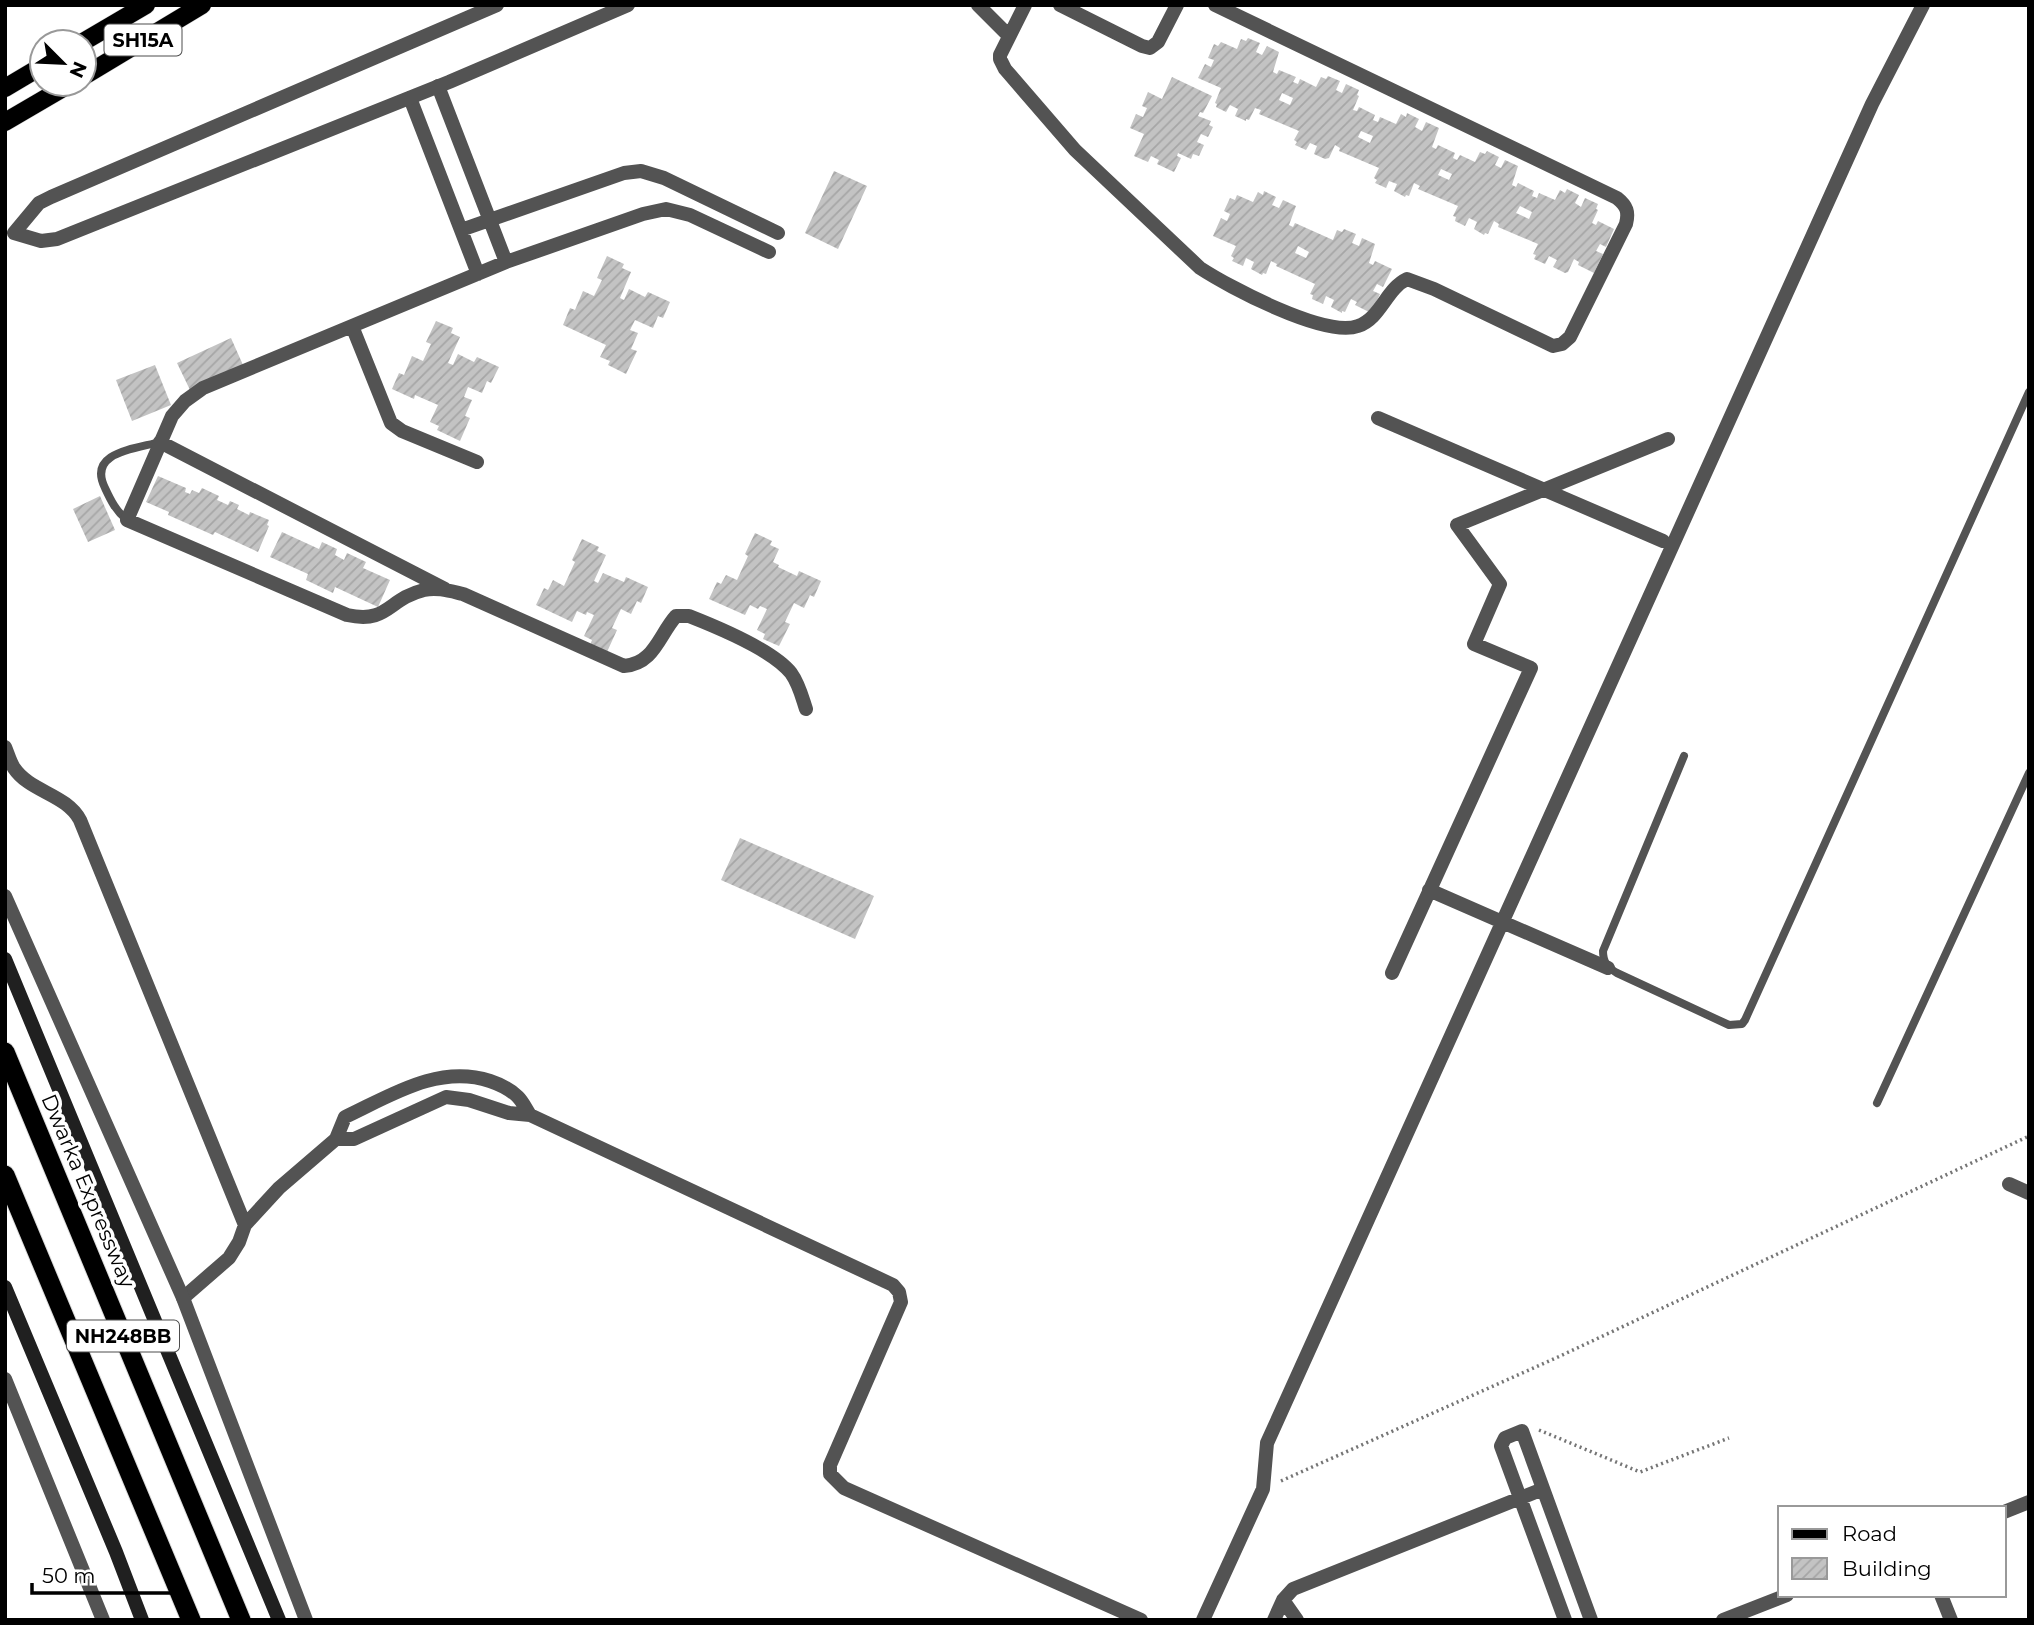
<svg xmlns="http://www.w3.org/2000/svg" width="2034" height="1625" viewBox="0 0 2034 1625" font-family="Montserrat,sans-serif">
  <defs>
    <pattern id="building-hatch" width="6" height="6" patternUnits="userSpaceOnUse" patternTransform="scale(1.75)"><rect width="6" height="6" fill="#c3c3c3"/><path d="M-1 1l2-2M0 6l6-6M5 7l2-2" fill="none" stroke="#a6a6a6"/></pattern>
  </defs>
  <rect width="100%" height="100%" fill="#fff"/>
  <path fill="url(#building-hatch)" fill-rule="evenodd" d="M1248 38 1260 43 1256 52 1262 55 1267 46 1279 52 1273 72 1277 74 1279 70 1296 77 1293 82 1298 84 1300 79 1316 87 1321 77 1326 79 1328 76 1340 81 1336 90 1342 93 1346 84 1359 90 1357 95 1359 96 1353 110 1357 111 1359 107 1375 115 1373 120 1378 122 1380 117 1396 124 1401 114 1406 117 1407 113 1419 119 1415 127 1422 131 1426 122 1439 128 1432 147 1436 149 1438 145 1455 153 1453 158 1457 160 1460 155 1475 162 1480 152 1485 154 1487 151 1499 157 1495 165 1501 168 1505 160 1518 166 1512 185 1516 187 1518 183 1534 191 1532 196 1537 198 1539 193 1555 200 1560 190 1565 193 1567 189 1579 195 1575 203 1581 207 1585 198 1598 204 1596 209 1598 210 1592 223 1596 225 1598 221 1614 229 1606 247 1600 244 1596 251 1603 254 1594 273 1578 265 1579 262 1574 259 1568 272 1565 273 1553 267 1557 260 1549 256 1545 264 1534 259 1536 255 1533 254 1538 244 1498 227 1499 224 1494 221 1488 234 1485 233 1484 235 1474 229 1477 222 1469 218 1465 226 1455 221 1456 217 1453 216 1458 206 1418 189 1420 186 1414 183 1409 196 1406 195 1405 197 1394 191 1397 184 1389 181 1386 188 1375 183 1377 180 1374 178 1379 168 1339 151 1340 148 1335 145 1329 158 1325 159 1314 154 1317 146 1310 143 1306 150 1295 145 1297 142 1294 140 1299 131 1259 114 1261 110 1255 108 1249 120 1246 119V121L1235 116 1238 109 1230 105 1226 112 1216 107 1217 104 1215 103 1221 88 1198 78 1205 64 1211 67 1214 60 1208 58 1214 44 1218 46 1221 42 1237 49 1241 39 1246 41ZM1282 93 1293 98 1290 105 1279 100ZM1361 131 1373 136 1370 143 1358 137ZM1441 169 1452 174 1449 180 1438 175ZM1520 206 1532 212 1529 219 1516 213Z
    M1172 77 1212 96 1203 113 1200 112 1198 116 1211 121 1209 125 1213 127 1208 137 1201 134 1197 142 1204 145 1199 156 1193 154 1191 159 1178 153 1177 156 1181 158 1174 172 1157 164 1159 160 1151 156 1148 162 1134 156 1144 134 1130 128 1136 114 1143 117 1147 108 1142 106 1148 92 1162 99Z
    M834 171 867 186 838 249 805 233Z
    M1264 191 1276 197 1272 205 1279 208 1283 200 1296 206 1289 225 1293 227 1295 223 1333 240 1337 230 1342 232 1344 229 1356 234 1352 243 1359 246 1362 238 1375 244 1369 263 1373 265 1375 261 1392 269 1383 287 1377 284 1373 291 1380 294 1371 313 1355 305 1357 302 1351 299 1345 312 1342 311V313L1331 307 1334 300 1326 296 1323 304 1312 299 1313 295 1310 294 1315 284 1276 266 1277 264 1271 261 1266 274 1263 273 1262 275 1251 269 1254 262 1246 258 1243 266 1232 261 1234 258 1231 256 1236 246 1213 236 1221 218 1227 221 1230 214 1224 211 1230 198 1235 200 1237 195 1253 202 1258 192 1263 195ZM1298 246 1309 252 1306 258 1295 253Z
    M607 256 624 264 622 268 631 272 620 298 624 300 629 289 645 297 648 292 670 302 663 318 658 316 653 328 635 320 630 330 638 333 631 349 637 351 626 374 608 365 610 361 600 357 606 345 563 325 570 308 575 310 583 291 594 296 602 280 597 278Z
    M436 321 453 328 451 333 460 337 448 363 453 365 458 354 474 362 477 357 499 367 491 383 487 381 482 393 468 387 464 397 472 400 465 416 470 418 460 441 437 430 439 426 430 422 438 405 415 395 414 399 392 389 399 373 404 375 412 356 423 361 431 344 426 342Z
    M231 338 243 365 190 390 177 363Z
    M155 365 171 405 132 421 116 380Z
    M158 476 186 488 185 492 190 494 192 490 199 493 202 488 219 496 217 500 228 505 230 501 239 505 237 509 249 515 250 512 269 520 267 525 269 526 258 552 215 532 213 535 168 515 169 512 146 502Z
    M100 496 115 530 88 542 73 509Z
    M282 532 319 549 322 542 337 549 335 555 344 560 347 553 366 562 363 568 390 580 378 607 335 587 333 593 306 580 308 574 270 557Z
    M755 533 772 541 770 545 779 549 773 562 779 565 778 567 797 576 799 571 821 581 814 597 810 595 804 608 794 603 785 622 790 624 779 646 763 639 765 634 757 630 767 609 760 606 758 609 750 605 745 615 709 599 717 582 721 584 726 575 737 580 748 556 745 554Z
    M582 539 599 547 597 551 606 555 594 581 598 583 603 573 624 582 626 577 648 587 641 603 637 601 631 614 621 609 612 628 617 630 607 652 590 645 592 640 584 636 594 615 587 612 586 615 577 611 572 622 536 605 544 588 548 590 553 580 564 586 575 562 572 560Z
    M740 838 874 896 855 939 721 880Z"/>
  <g fill="none" stroke-linecap="round" stroke-linejoin="round">
    <defs>
      <path id="primary" d="M83 42 146 5
        M84 76 202 5
        M5 88 42 66
        M5 122 70 84"/>
      <path id="trunk" d="M5 1052 241 1620
        M5 1175 191 1620"/>
    </defs>
    <use href="#primary" stroke="#dbdbdb" stroke-width="19"/>
    <use href="#trunk" stroke="#dbdbdb" stroke-width="21"/>
    <path stroke="#757575" stroke-width="3.5" stroke-dasharray="2 3.5" stroke-linecap="butt" d="M1539 1430 1640 1472 1729 1438
      M1281 1481 1558 1357 2029 1136"/>
    <path stroke="#535353" stroke-width="8" d="M127 520C116 511 111 501 105 488 87 452 135 449 160 442
      M1684 756 1603 951C1603 962 1607 967 1617 973L1729 1025 1742 1024 1745 1020 2029 392
      M1877 1103 2029 773"/>
    <path stroke="#535353" stroke-width="14" d="M978 5 1009 36
      M1025 5 1000 55V59L1005 69 1075 150 1200 268C1229 287 1325 338 1358 326 1381 318 1386 289 1407 279L1434 289 1553 346 1562 344 1570 337 1626 224C1629 212 1627 206 1617 198L1215 5
      M1060 5 1142 46 1150 48 1158 42 1177 5
      M438 86 506 262
      M410 98 478 274
      M461 230 624 173 641 171 664 178 778 233
      M769 252 690 215 666 209 643 214 506 262 203 388 185 401 172 416 127 520 347 615C389 624 387 599 424 590 437 587 450 591 463 594L624 666C654 664 659 635 676 616H689C717 627 773 650 791 673 799 684 802 697 806 709
      M352 326 391 423 402 431 477 462
      M1378 418 1663 541
      M160 442 445 589
      M5 747C8 754 10 762 14 768 30 792 66 794 80 820L245 1225
      M1429 890 1608 968
      M1392 973 1531 668 1474 644 1500 584 1457 525 1668 439
      M336 1139H354L446 1097 469 1100 509 1113 530 1115 893 1285 899 1292 901 1302 830 1465V1474L844 1488 1141 1620
      M2009 1184 2029 1193
      M183 1298 229 1258 239 1242 245 1225 279 1188 336 1139 345 1117C390 1096 438 1064 490 1081 499 1084 511 1090 518 1097 523 1102 526 1109 530 1115
      M2004 1512 2029 1502
      M1941 1595 1951 1620
      M1283 1600 1297 1620
      M1203 1620 1263 1489 1267 1443 1872 104 1923 5
      M1274 1620 1283 1600 1293 1589 1543 1489
      M1565 1620 1501 1446 1505 1438 1522 1431 1591 1620
      M1723 1620 1787 1595"/>
    <path stroke="#535353" stroke-width="14" d="M497 5 51 197 39 203 14 233 41 241 57 239 449 82 628 5
      M5 896 183 1298 306 1620
      M5 1379 103 1620"/>
    <path stroke="#202020" stroke-width="14" d="M5 959 279 1620
      M5 1287 116 1552 142 1620"/>
    <use href="#primary" stroke="#000" stroke-width="18"/>
    <use href="#trunk" stroke="#000" stroke-width="19"/>
  </g>
  <g text-anchor="middle" stroke-width="7" stroke-linejoin="round" paint-order="stroke">
    <g fill="#fff" stroke="#4c4c4c" stroke-width="2">
      <rect x="104.5" y="24.5" width="77" height="31" rx="5"/>
      <rect x="67" y="1320.5" width="112" height="31" rx="5"/>
    </g>
    <g font-size="19" font-weight="bold" fill="#000">
      <text x="143" y="47">SH15A</text>
      <text x="123" y="1343">NH248BB</text>
    </g>
    <g font-size="21" fill="#000" stroke="#fff">
      <text transform="translate(88 1191) rotate(67)" y="7">Dwarka Expressway</text>
    </g>
  </g>
  <rect width="2034" height="1625" fill="none" stroke="#000000" stroke-width="14"/>
  <rect x="1778" y="1506" width="228" height="91" fill="#ffffff" stroke="#999999" stroke-width="2"/>
  <rect x="1792" y="1529" width="35" height="10" fill="#000000" stroke="#999999" stroke-width="2"/>
  <text x="1842" y="1541" font-size="21" fill="#000000">Road</text>
  <rect x="1792" y="1558" width="35" height="21" fill="url(#building-hatch)" stroke="#999999" stroke-width="2"/>
  <text x="1842" y="1576" font-size="21" fill="#000000">Building</text>
  <g transform="translate(63 63) rotate(114)"><circle r="33" fill="#ffffff" stroke="#999999" stroke-width="2"/>
  <path d="M0-5L12 26L0 18L-12 26Z" fill="#000000"/>
  <text y="-10" font-size="19" font-weight="bold" text-anchor="middle" fill="#000000">N</text>
  </g>
  <path d="M32 1583v10h144v-10" fill="none" stroke="#000000" stroke-width="3.5"/>
  <text x="42" y="1583" font-size="21" fill="#000000" stroke="#ffffff" stroke-width="5" paint-order="stroke">50 m</text>
</svg>
